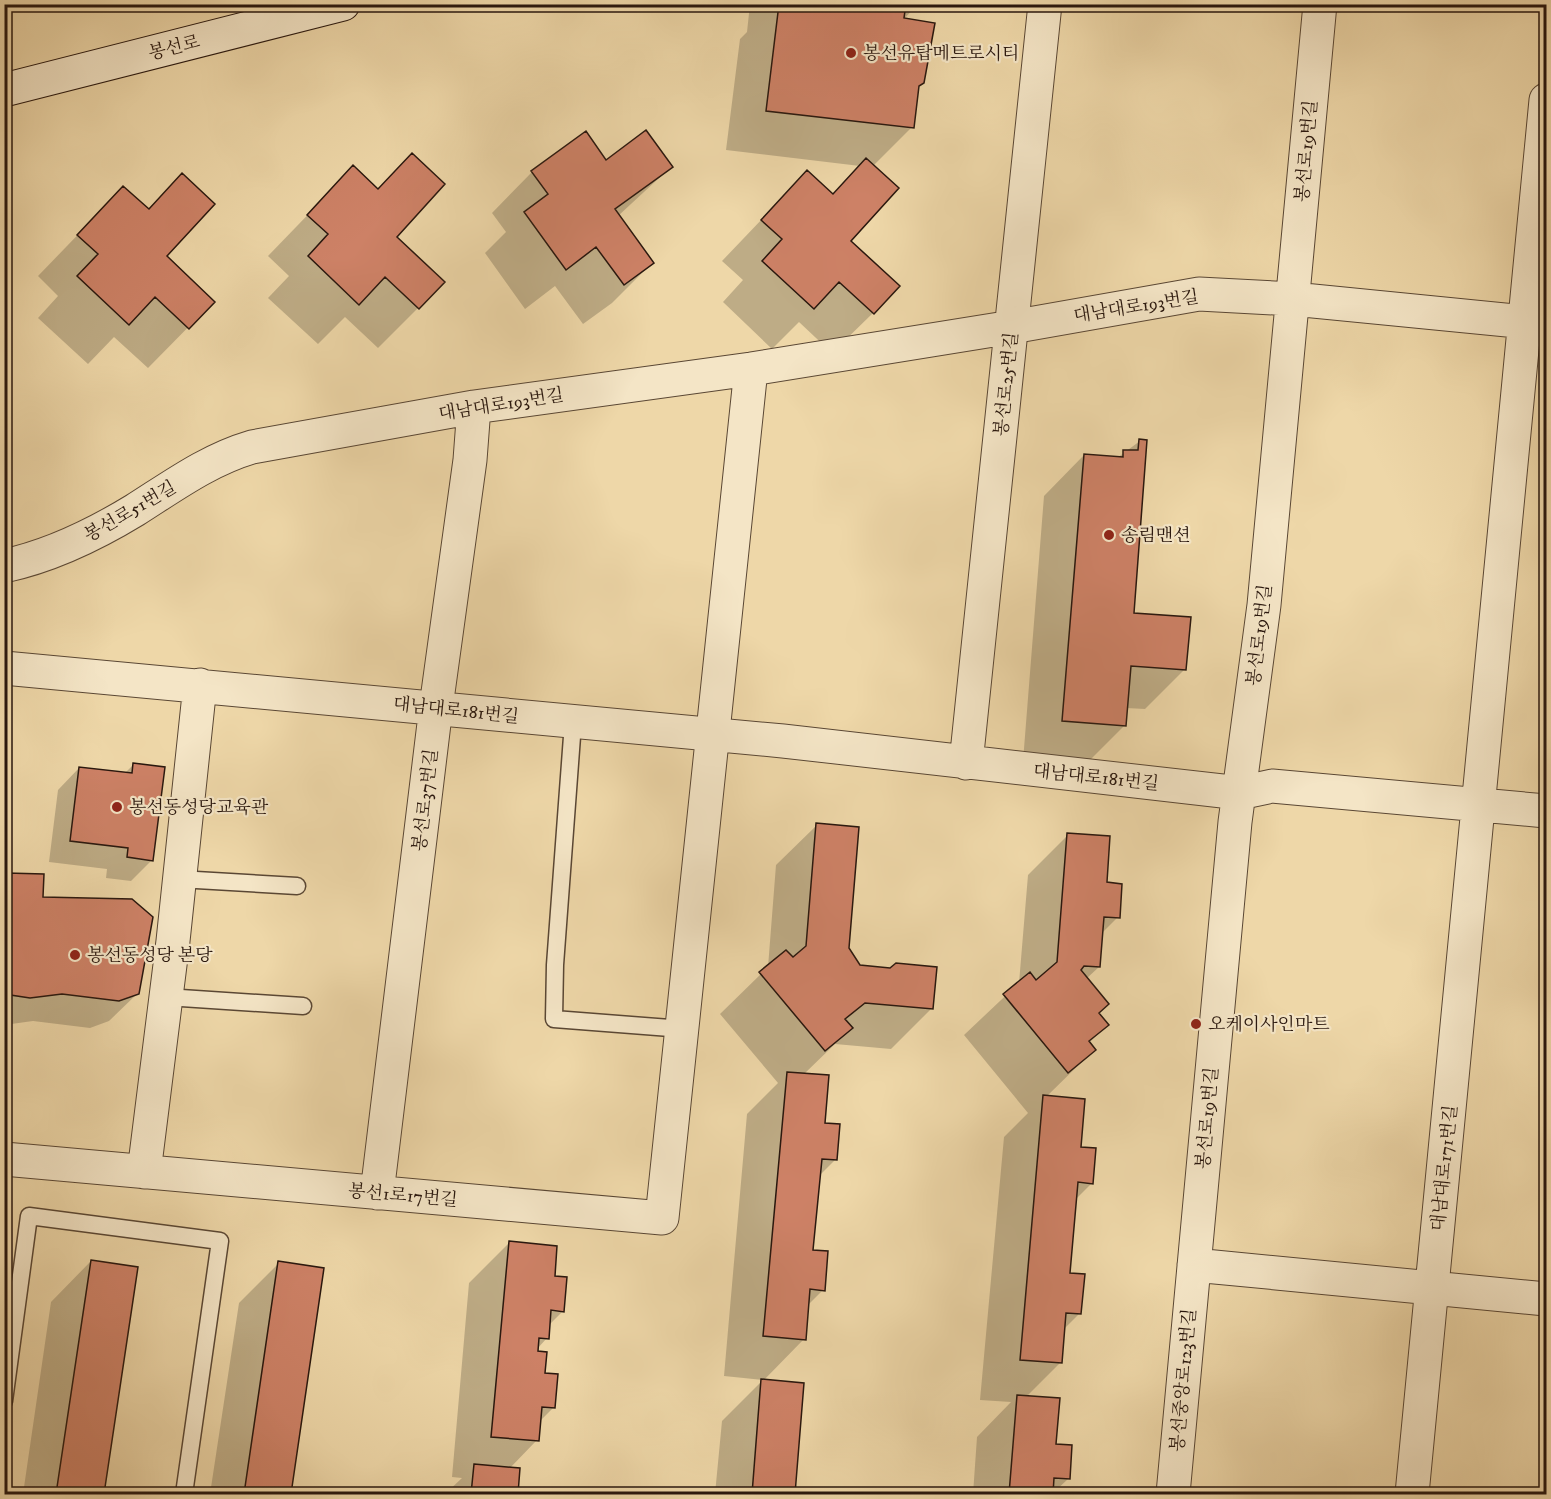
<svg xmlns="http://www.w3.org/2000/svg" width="1551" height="1499" viewBox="0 0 1551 1499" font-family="'IM FELL DW Pica','Noto Serif KR',serif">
  <rect width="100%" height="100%" fill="#eed7a8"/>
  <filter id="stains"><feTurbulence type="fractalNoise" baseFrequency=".00333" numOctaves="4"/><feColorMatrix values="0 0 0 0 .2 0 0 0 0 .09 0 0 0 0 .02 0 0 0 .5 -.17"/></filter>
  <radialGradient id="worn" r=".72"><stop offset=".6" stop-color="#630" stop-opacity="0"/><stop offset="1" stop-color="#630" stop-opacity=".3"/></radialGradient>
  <path fill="#0003" d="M750 4H918L903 20 923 82 917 88 912 127 873 166 849 241 873 313 832 353 799 322 772 349 723 302 743 280 722 261 807 172 832 195 860 166 726 150 740 39 747 32Z
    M606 162 671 167 618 216 652 263 612 303 583 324 555 286 525 309 485 253 506 232 492 213 532 172Z
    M353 168 418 308 378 348 345 317 318 344 268 298 289 276 268 256Z
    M182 175 164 256 213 302 148 368 114 337 88 364 38 318 58 296 38 276 123 188 147 210Z
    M1140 441 1132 614 1185 669 1145 709 1126 708 1125 725 1084 766 1023 761 1044 496 1084 455 1117 458Z
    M133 765 152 860 131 881 106 878 107 869 49 862 58 790 79 768 124 774Z
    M817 825 847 948 859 966 931 1009 891 1049 835 1044 803 1075 835 1160 819 1176 812 1251 823 1290 807 1306 804 1339 763 1381 803 1384 793 1494H715L722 1421 763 1380 724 1376 747 1114 778 1083 720 1014 768 967 776 865Z
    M1068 835 1105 884 1118 917 1101 934 1099 967 1086 979 1097 1014 1107 1025 1089 1043 1094 1050 1046 1097 1080 1148 1092 1183 1075 1200 1068 1274 1080 1313 1063 1330 1060 1363 1026 1397 1055 1445 1068 1479 1052 1494H973L977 1437 1011 1402 980 1400 1004 1137 1028 1113 964 1035 1019 983 1028 875Z
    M6 874 42 899 138 993 109 1021 90 1028 33 1021 4 1025Z
    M509 1243 553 1277 563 1311 549 1325 547 1338 537 1349 554 1407 539 1422 537 1440 509 1469 519 1470 516 1494H445L462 1478 452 1477 469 1283Z
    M91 1261 136 1268 103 1494H23L51 1302Z
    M279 1263 323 1269 289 1494H210L239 1303Z"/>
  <path fill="#cd8166" stroke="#29170e" stroke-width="1.5" d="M779 4H906L904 18 935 23 924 83 919 86 914 128 766 111Z
    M646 130 673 167 615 209 654 263 624 285 596 247 566 270 524 212 548 194 531 171 586 131 606 160Z
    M412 153 445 184 397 237 445 282 419 309 385 277 359 305 308 256 328 234 307 215 353 165 378 189Z
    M866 158 899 188 851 241 900 286 874 314 839 282 814 309 762 261 782 239 761 220 807 170 833 194Z
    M182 173 215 204 167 256 215 302 189 329 155 297 129 325 77 276 98 254 77 235 123 186 149 209Z
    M1139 439 1147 440 1134 613 1191 617 1186 670 1131 666 1126 726 1062 721 1084 454 1123 457V450H1138Z
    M133 763 165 767 153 861 127 857 128 848 70 841 79 767 132 773Z
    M816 823 859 827 849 948 860 965 890 968 896 963 937 967 933 1009 865 1003 845 1019 853 1028 825 1051 759 972 786 950 793 957 806 946Z
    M1067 833 1110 836 1107 882 1122 884 1120 918 1104 917 1100 967 1084 966 1081 970 1109 1004 1099 1013 1109 1025 1089 1041 1096 1050 1068 1073 1003 994 1030 972 1036 980 1057 962Z
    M6 873 44 874 43 897 132 899 153 917 139 994 119 1001 62 994 30 998 4 994Z
    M787 1072 829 1075 825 1123 840 1124 837 1160 822 1159 813 1250 828 1251 825 1291 810 1289 806 1340 763 1336Z
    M1043 1095 1085 1099 1081 1147 1096 1148 1093 1184 1078 1182 1070 1273 1085 1274 1081 1314 1066 1313 1062 1363 1020 1360Z
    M509 1241 557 1246 555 1276 567 1277 564 1312 551 1310 549 1339 539 1338 538 1351 547 1352 545 1373 558 1374 555 1408 542 1407 539 1441 491 1437Z
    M91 1260 138 1267 104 1494H56Z
    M278 1261 324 1268 291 1494H244Z
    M761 1379 804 1383 795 1494H752Z
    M1017 1395 1060 1398 1056 1444 1072 1445 1070 1479 1054 1478 1053 1494H1009Z
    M474 1464 520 1468 518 1494H471Z"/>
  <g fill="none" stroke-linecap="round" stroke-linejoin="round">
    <defs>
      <path id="lane" d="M573 723 555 965 554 1019 683 1029
        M179 879 297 886
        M166 997 303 1006
        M4 1401 29 1216 220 1241 184 1494"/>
      <path id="street" d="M4 566C51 556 94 535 135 510 173 486 208 460 252 447L474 407 751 369 1012 327 1199 294 1293 299 1546 324
        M4 668 783 741 1240 793 1272 786 1546 811
        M966 763 1045 4
        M4 1159 662 1218 751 369
        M144 1172 173 941 200 685
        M377 1193 436 707 470 460 474 407
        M1194 1265 1546 1299
        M1173 1494 1235 822 1264 605 1320 4
        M1412 1494 1546 100"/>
      <path id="secondary" d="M4 90 343 4"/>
    </defs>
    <use href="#lane" stroke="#5a4734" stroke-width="19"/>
    <use href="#street" stroke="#5a4734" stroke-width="35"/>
    <use href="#secondary" stroke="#29170e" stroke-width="35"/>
    <use href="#lane" stroke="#f4e5c6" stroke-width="16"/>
    <use href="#street" stroke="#f4e5c6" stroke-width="33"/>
    <use href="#secondary" stroke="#f4e5c6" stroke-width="33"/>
  </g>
  <g fill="#8f2418" stroke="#f4e5c6" stroke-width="2">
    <circle cx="851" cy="53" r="6"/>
    <circle cx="1109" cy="535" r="6"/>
    <circle cx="117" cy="807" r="6"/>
    <circle cx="75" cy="955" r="6"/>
    <circle cx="1196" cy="1024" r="6"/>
  </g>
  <g text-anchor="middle" stroke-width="4.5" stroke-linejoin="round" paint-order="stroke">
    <g font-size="18" fill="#29170e" stroke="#f4e5c6">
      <text transform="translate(174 47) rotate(-14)" y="6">봉선로</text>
      <text transform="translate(1306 151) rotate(-85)" y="6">봉선로19번길</text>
      <text transform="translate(1136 306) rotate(-9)" y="6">대남대로193번길</text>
      <text transform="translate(1006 384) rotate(-84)" y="6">봉선로25번길</text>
      <text transform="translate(501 404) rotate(-9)" y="6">대남대로193번길</text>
      <text transform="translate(130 511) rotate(-30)" y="6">봉선로51번길</text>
      <text transform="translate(1259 635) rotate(-83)" y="6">봉선로19번길</text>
      <text transform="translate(456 710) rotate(6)" y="6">대남대로181번길</text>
      <text transform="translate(1096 777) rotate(6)" y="6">대남대로181번길</text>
      <text transform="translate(425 800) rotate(-83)" y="6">봉선로37번길</text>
      <text transform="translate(1207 1118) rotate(-85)" y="6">봉선로19번길</text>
      <text transform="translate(1444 1168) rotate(-84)" y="6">대남대로171번길</text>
      <text transform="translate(403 1195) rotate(5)" y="6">봉선1로17번길</text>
      <text transform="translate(1183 1380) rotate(-85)" y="6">봉선중앙로123번길</text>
    </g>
    <g font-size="18" fill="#29170e" stroke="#f4e5c6" text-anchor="start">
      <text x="863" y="59">봉선유탑메트로시티</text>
      <text x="1121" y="541">송림맨션</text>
      <text x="129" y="813">봉선동성당교육관</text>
      <text x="87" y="961">봉선동성당 본당</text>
      <text x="1208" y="1030">오케이사인마트</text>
    </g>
  </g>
  <rect width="1551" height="1499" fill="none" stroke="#eed7a8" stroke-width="24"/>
  <rect x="6" y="6" width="1539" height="1487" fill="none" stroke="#29170e" stroke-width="3"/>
  <rect x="12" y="12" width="1527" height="1475" fill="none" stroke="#29170e" stroke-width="1.5"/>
  <rect width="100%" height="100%" filter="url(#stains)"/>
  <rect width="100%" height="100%" fill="url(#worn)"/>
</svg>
